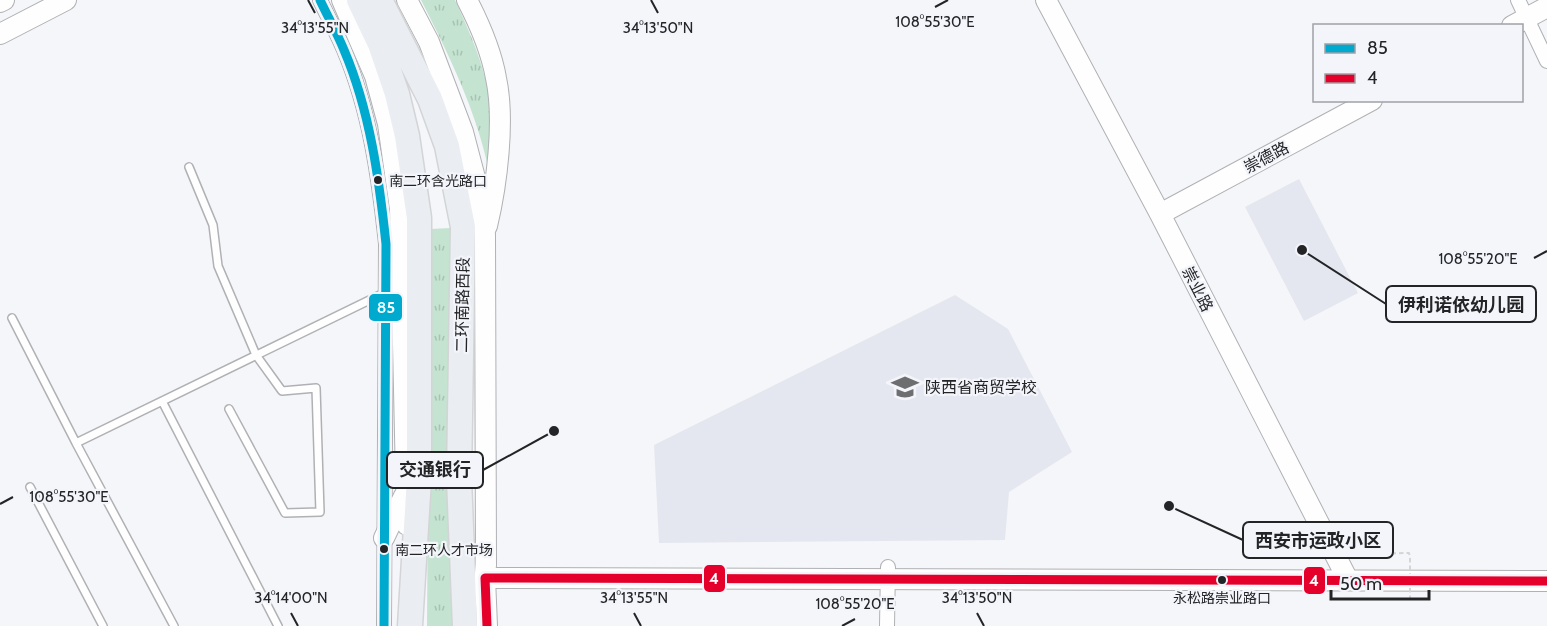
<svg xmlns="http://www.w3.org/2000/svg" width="1547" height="626" viewBox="0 0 1547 626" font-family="Cabin,'Noto Sans SC',sans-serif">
  <defs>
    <pattern id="grass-tufts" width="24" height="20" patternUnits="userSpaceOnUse" patternTransform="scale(1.5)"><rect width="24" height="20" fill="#c4e3d0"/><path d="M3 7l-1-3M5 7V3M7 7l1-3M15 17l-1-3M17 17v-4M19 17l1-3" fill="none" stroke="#a8c3b2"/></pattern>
  </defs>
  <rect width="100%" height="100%" fill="#f5f6f9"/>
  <path fill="#e5e7f0" d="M1299 179 1358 293 1304 321 1245 207Z
    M955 295 1008 329 1072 452 1009 492 1005 540 659 543 654 445Z"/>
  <path fill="url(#grass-tufts)" d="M421 0H455C473 39 491 80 492 125 492 140 490 156 489 171 476 110 449 55 421 0Z
    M451 228 456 626H427L430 229Z"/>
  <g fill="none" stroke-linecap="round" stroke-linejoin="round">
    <defs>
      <path id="lane" d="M189 167 213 225 218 266 256 355 282 391 316 388 320 512 285 513 229 409
        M12 318 76 443 386 292
        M162 401 278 626
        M76 443 174 626
        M30 487 103 626"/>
      <path id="street" d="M320 0C328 17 337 33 344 50 370 111 379 178 386 244L384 626
        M1518 0 1547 61
        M887 626 888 567"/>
      <path id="secondary" d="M342 0 375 76 388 124 400 209 407 525
        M407 0 429 42 463 132 474 174 485 234 486 565 483 591
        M467 0C480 25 491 50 496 78 505 120 497 184 487 226
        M1046 0 1160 214 1348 580
        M0 2 4 0
        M1512 26 1547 7
        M0 34 66 0
        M1160 214 1372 100
        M384 538 404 496
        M487 626 485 578 1547 581"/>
      <path id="highway" d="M359 0 380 44 397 94 407 136 419 218V478L410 626
        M380 0 430 99 447 146 463 227 459 479 465 626"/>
    </defs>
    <use href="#lane" stroke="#b0b1b4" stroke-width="10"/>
    <use href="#street" stroke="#b0b1b4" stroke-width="16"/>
    <use href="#secondary" stroke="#b0b1b4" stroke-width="22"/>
    <use href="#highway" stroke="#d3d4d5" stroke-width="27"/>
    <path stroke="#d5d5d6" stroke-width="2" stroke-dasharray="4.5 3" stroke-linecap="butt" d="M1354 554 1409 553 1410 558"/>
    <use href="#lane" stroke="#fefefe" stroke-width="7"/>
    <use href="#street" stroke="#fefefe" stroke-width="14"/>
    <use href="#secondary" stroke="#fefefe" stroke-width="20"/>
    <use href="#highway" stroke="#eaedf2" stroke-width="24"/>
    <path stroke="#d5d5d6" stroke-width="2" stroke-dasharray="4.5 3" stroke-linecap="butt" d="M1410 558V602"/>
    <defs>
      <path id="bus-1" d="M320 0C328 17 337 33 344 50 370 111 379 178 386 244L384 626"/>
      <path id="bus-2" d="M487 626 485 578 1547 581"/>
    </defs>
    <use href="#bus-1" stroke="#f3f5fb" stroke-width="14"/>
    <use href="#bus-2" stroke="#f3f5fb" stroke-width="14"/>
    <use href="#bus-1" stroke="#00a9ce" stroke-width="9"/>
    <use href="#bus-2" stroke="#e4002b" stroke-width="9"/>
  </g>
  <path fill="none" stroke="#232426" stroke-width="2" d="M308 0 315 13M651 0 658 13M935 7 948 0M1534 258 1547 251M0 504 13 497M291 613 298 626M634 613 641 626M977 613 984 626M842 626 855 619"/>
  <defs>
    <symbol id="university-bare" viewBox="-9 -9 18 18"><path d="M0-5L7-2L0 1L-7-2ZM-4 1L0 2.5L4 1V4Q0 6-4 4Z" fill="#6c6e70" stroke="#f3f5fb" stroke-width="2.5" paint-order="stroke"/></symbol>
  </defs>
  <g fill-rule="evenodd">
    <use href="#university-bare" x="886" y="368" width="38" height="38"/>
  </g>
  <g fill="#232426" stroke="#f3f5fb" stroke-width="2">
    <circle cx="378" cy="180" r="5"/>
    <circle cx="384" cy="549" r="5"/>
    <circle cx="1222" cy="580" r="5"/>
  </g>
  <g text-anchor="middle" stroke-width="4.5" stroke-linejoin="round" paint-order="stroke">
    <g font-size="14" fill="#232426" stroke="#f3f5fb" text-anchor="start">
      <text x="389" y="186">南二环含光路口</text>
      <text x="395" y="555">南二环人才市场</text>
      <text x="1222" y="603" text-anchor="middle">永松路崇业路口</text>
    </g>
    <g font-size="16" fill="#232426" stroke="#f3f5fb">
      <text transform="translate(1266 157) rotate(-28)" y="6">崇德路</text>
      <text transform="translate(1198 289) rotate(63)" y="6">崇业路</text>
      <text transform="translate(462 305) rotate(-89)" y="6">二环南路西段</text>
    </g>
    <g font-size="16" fill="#232426" stroke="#f3f5fb" text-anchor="start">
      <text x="925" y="393">陕西省商贸学校</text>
    </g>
  </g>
  <g font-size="15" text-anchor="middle" fill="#232426" stroke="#f3f5fb" stroke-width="4.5" stroke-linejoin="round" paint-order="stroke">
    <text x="935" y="27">108°55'30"E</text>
    <text x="658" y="33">34°13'50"N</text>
    <text x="315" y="33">34°13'55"N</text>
    <text x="1478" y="264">108°55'20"E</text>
    <text x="69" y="502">108°55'30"E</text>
    <text x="291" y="603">34°14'00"N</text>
    <text x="634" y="603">34°13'55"N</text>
    <text x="977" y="603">34°13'50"N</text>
    <text x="855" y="609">108°55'20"E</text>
  </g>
  <path fill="none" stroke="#232426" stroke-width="2" d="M1302 250L1386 304M554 431L483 470M1169 506L1243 540"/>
  <g fill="#232426" stroke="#f3f5fb" stroke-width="2">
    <circle cx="1302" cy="250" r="6"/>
    <circle cx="554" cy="431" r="6"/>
    <circle cx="1169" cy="506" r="6"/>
  </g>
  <g fill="#f3f5fb" stroke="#232426" stroke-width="2">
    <rect x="1386" y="286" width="150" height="36" rx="6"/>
    <rect x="387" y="452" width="96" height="36" rx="6"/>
    <rect x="1243" y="522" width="150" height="36" rx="6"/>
  </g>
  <g font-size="18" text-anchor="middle" font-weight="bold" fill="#232426">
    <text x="1461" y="311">伊利诺依幼儿园</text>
    <text x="435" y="476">交通银行</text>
    <text x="1318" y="547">西安市运政小区</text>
  </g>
  <g stroke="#f3f5fb" stroke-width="2">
    <rect x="368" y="293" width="35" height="29" rx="6" fill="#00a9ce"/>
    <rect x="703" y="564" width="23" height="29" rx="6" fill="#e4002b"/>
    <rect x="1303" y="566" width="23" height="29" rx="6" fill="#e4002b"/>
  </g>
  <g font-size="16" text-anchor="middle" font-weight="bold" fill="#fff">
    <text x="386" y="313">85</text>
    <text x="714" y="584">4</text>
    <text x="1314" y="586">4</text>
  </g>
  <rect x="1313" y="24" width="210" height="78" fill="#f3f5fb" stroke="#a0a1a6" stroke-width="1.5"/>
  <rect x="1325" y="44" width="30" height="9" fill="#00a9ce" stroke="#a0a1a6" stroke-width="1.5"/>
  <text x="1367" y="54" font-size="18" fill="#232426">85</text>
  <rect x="1325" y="74" width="30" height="9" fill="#e4002b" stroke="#a0a1a6" stroke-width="1.5"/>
  <text x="1367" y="84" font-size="18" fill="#232426">4</text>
  <path d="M1331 590v9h98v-9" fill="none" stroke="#232426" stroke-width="3"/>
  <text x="1340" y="590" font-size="18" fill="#232426" stroke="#f3f5fb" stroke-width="4.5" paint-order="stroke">50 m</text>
</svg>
